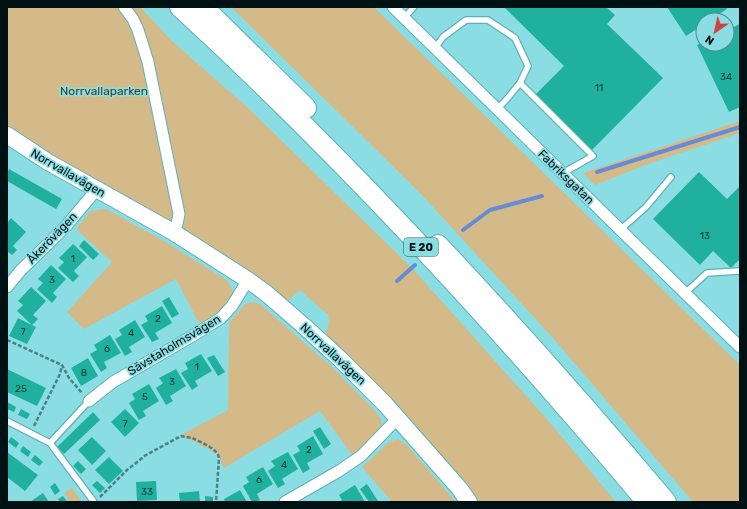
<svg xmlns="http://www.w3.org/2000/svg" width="747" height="509" viewBox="0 0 747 509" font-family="Rubik,sans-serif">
  <rect width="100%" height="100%" fill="#8bdde4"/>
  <path fill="#d5ba89" d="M7 7H140L172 41 248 108 413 269 546 418 616 502H479L435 448 374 381 326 337V331C329 326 329 320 328 314L321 309 300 290 289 300 284 301 26 140 7 126Z
    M231 7H374L740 365V502H693L553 338 421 194Z
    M740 121V133L648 164 595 185 583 173Z
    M102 209 108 210 164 241 228 281 231 287 233 293 231 297 217 317 201 327 176 279 84 329 67 312 112 262 76 229 91 211Z
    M253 302 259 303 332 367 375 411C381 418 383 421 380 431L353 456 320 411 224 468 219 456 214 452 181 435 228 410 229 323 245 304Z
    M398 439 407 445 456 502H392L362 467 389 442Z
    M72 488 82 502H70L64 493Z"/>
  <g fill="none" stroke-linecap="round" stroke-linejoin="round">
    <path stroke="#668dd4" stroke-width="4" d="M597 172 740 127
      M463 230 490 210 542 196
      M397 281 415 265"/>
  </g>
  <path fill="#20b09e" d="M504 7H606L615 15 607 24 663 78 592 150 535 95 564 66Z
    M667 7H726L727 9 710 20H703V25L686 36Z
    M740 24V107L729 112 697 45 703 42V44H727V30Z
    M9 169 62 199 56 209 7 181V174Z
    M699 172 727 199 740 186V259L731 268 713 251 700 265 653 219Z
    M11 218 26 232 13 246 17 250 12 255 7 251V223Z
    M84 240 99 254 93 260 79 246Z
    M73 244 87 257 74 271 79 276 73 282 58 268 64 262 59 258Z
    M51 265 66 279 53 293 57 297 52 303 37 289 43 283 38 279Z
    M31 287 46 301 33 315 38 319 32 325 17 311 23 305 18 301Z
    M169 297 179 314 172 318 162 301Z
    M162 306 172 323 155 333 159 339 152 342 141 325 148 321 145 316Z
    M18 318 36 327 27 344 9 336Z
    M135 320 145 337 129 347 132 352 125 356 115 339 122 335 119 330Z
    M110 335 121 353 104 362 107 368 101 372 90 354 97 350 94 345Z
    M201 354 212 371 195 381 198 386 192 390 181 373 188 369 185 363Z
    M214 355 225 372 218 376 207 358Z
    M88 358 98 376 81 386 71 368Z
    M7 369 46 388 37 406 7 392Z
    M176 369 186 386 170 396 173 401 166 405 156 388 163 383 159 378Z
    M149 384 159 401 143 411 146 416 139 420 129 403 135 399 132 394Z
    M7 402 16 407 14 412 7 409Z
    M21 409 30 414 27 419 18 415Z
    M125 409 139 423 125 437 111 422Z
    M93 412 100 420 64 454 57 447Z
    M320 427 331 444 324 449 313 431Z
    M313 436 323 454 307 463 310 469 303 473 293 455 300 451 297 446Z
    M11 437 19 443 16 448 8 442Z
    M92 437 106 451 92 465 78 450Z
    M23 446 31 452 28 457 20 451Z
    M7 452 38 475 25 491 7 477Z
    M288 452 298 469 282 479 285 484 278 488 268 471 275 466 271 461Z
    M35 455 43 462 39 466 31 460Z
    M109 457 123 471 109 484 95 470Z
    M78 461 86 469 81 474 73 466Z
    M263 467 273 484 257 494 260 500 256 502H252L243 486 249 482 246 477Z
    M97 481 105 488 100 493 92 485Z
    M156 481 157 500 137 501 136 482Z
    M55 483 60 491 55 495 50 487Z
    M367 484 378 501 377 502H369L360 489Z
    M355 485 365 502H339L342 500 339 495Z
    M240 490 247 502H225L224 499Z
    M199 491 200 502H180L179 493Z
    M43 493 49 502H30Z
    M63 496 66 500 67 502H60L58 499Z
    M205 496 213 497V502H205Z"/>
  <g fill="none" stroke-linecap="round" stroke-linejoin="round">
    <defs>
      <path id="lane" d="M404 18 414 7
        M435 48 443 37 466 20H488L515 38 528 66 520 83 506 100 497 109
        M520 83 593 156 563 173
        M620 230 646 207 671 177
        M685 293 707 273 739 271H740
        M7 421 50 443 94 502
        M50 443 89 401"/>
      <path id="street" d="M124 7 133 19 138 30 148 62 179 214 177 224 173 232
        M393 7 740 347
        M7 287 21 270 49 243 67 225 97 189
        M89 401 113 382 194 335 221 318 232 306 248 280
        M285 502 339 471 361 456 398 418"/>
      <path id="secondary" d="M7 135 48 162 173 232 248 280 267 294 305 327 340 359 385 404 459 488 469 502"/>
      <path id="highway" d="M180 7C347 160 501 328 647 502
        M203 7 306 108
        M438 245C516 328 592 414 666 502"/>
    </defs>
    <use href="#lane" stroke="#5eb0b7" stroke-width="8"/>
    <use href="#street" stroke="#5eb0b7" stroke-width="13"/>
    <use href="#secondary" stroke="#5eb0b7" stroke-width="18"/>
    <use href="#highway" stroke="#5eb0b7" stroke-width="22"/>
    <path stroke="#4c8085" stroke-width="2.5" stroke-dasharray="4 2" stroke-linecap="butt" d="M7 340 62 365 69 378 82 393
      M34 426 60 374 62 365
      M100 497 127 470 146 455 181 436 192 438C201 442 218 449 219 458L216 502"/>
    <use href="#lane" stroke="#fff" stroke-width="5.5"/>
    <use href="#street" stroke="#fff" stroke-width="11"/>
    <use href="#secondary" stroke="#fff" stroke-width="16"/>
    <use href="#highway" stroke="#fff" stroke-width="20"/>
  </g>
  <g text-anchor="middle" stroke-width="3.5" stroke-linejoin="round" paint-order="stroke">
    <g font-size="10" fill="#083936">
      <text x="726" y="80">34</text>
      <text x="599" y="91">11</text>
      <text x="705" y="239">13</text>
      <text x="73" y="262">1</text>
      <text x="52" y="283">3</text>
      <text x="158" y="322">2</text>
      <text x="23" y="335">7</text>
      <text x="131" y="336">4</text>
      <text x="107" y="352">6</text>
      <text x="197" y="370">1</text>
      <text x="84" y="376">8</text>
      <text x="172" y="385">3</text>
      <text x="21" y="392">25</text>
      <text x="145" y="400">5</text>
      <text x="125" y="427">7</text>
      <text x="309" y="453">2</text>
      <text x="284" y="468">4</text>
      <text x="259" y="483">6</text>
      <text x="147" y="495">33</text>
    </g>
    <rect fill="#8bdde4" stroke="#2a4e52" stroke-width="1" x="404" y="238" width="34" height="18" rx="3"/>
    <g font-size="11" font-weight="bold" fill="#001113">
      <text x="421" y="251">E 20</text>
    </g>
    <g font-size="12" fill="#4d3a15" stroke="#8bdde4">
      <text x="104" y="95">Norrvallaparken</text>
    </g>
    <g font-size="12" fill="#001113" stroke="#8bdde4">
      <text transform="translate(68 173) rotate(30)" y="4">Norrvallavägen</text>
      <text transform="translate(566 177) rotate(44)" y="4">Fabriksgatan</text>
      <text transform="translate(52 238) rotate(-46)" y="4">Åkerövägen</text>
      <text transform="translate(174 345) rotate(-31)" y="4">Sävstaholmsvägen</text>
      <text transform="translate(333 354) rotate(43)" y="4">Norrvallavägen</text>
    </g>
  </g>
  <rect width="747" height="509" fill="none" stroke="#001113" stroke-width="16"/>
  <g transform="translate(715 32) rotate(214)"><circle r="19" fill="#8bdde4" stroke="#538b90"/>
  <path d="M0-3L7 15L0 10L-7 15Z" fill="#d04047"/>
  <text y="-6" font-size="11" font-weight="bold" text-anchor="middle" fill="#001113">N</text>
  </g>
</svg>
